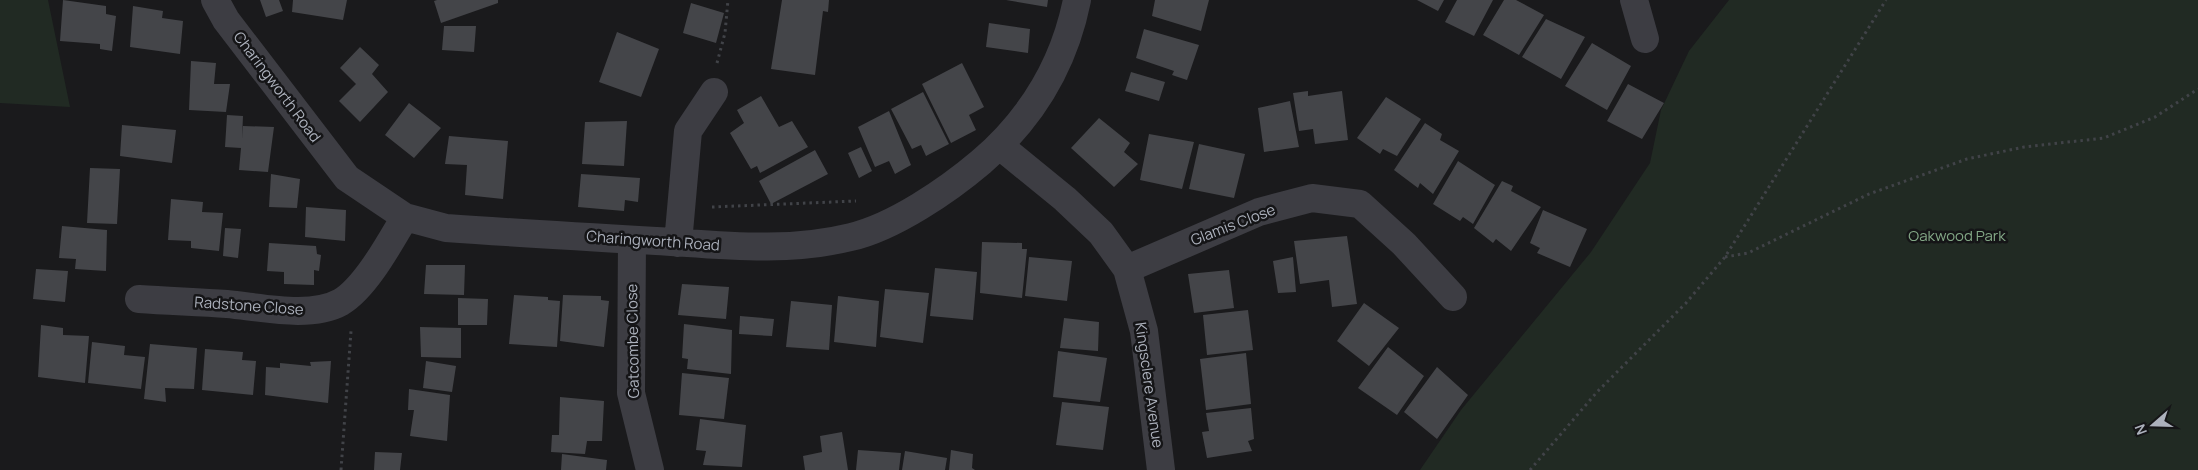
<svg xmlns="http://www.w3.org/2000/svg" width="2198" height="470" viewBox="0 0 2198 470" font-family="Manrope,sans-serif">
  <rect width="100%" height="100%" fill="#1a1a1c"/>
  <path fill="#212a23" d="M0 0H48L70 107 0 103Z
    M1729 0H2198V470H1420L1461 410 1591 252 1650 163 1661 110 1689 51Z"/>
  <path fill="#444549" d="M63 0 106 6V14L116 16 112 51 100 49V44L60 41Z
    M260 0H279L283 11 266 17Z
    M293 0H347L343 20 292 12Z
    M437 0H498V3L441 23 434 1Z
    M782 0H829L828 12 823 11 815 75 771 69Z
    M1006 0H1048L1047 7Z
    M1155 0H1209L1201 31 1152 16Z
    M1417 0H1444L1438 11Z
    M1457 0H1493L1474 36 1445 22Z
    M1504 0H1516L1544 15 1519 55 1483 35Z
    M691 3 724 13 716 43 683 33Z
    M133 6 163 11 162 18 183 21 180 54 130 47Z
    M1546 19 1585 37 1561 79 1522 57Z
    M989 23 1030 29 1028 53 986 47Z
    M444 26H476L474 52 442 50Z
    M1144 29 1199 45 1187 80 1172 75 1174 71 1136 58Z
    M617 32 659 49 641 97 599 82Z
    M1592 43 1631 66 1607 110 1565 86Z
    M360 47 379 65 372 74 388 92 360 122 339 101 356 84 340 68Z
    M191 61 216 63 214 84H230L226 112 189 110Z
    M962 63 984 107 969 115 976 130 951 143 922 84Z
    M1131 72 1165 82 1159 101 1125 91Z
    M1628 84 1664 103 1642 139 1607 121Z
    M1308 91V96L1342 91 1348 140 1315 144 1313 129 1299 131 1293 93Z
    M923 92 949 144 926 156 921 145 912 149 891 109Z
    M761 96 779 127 792 121 808 147 760 173 757 166 751 169 730 133 744 123 737 110Z
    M1386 97 1421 119 1397 156 1383 149 1380 154 1357 138Z
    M1290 101 1299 147 1264 152 1258 108Z
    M409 103 441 128 414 158 385 135Z
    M889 111 911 165 895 174 889 161 875 167 858 127Z
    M227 115 243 116 242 139 243 126 274 127 268 172 239 170 241 148 225 147Z
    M1099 118 1130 143 1124 152 1138 164 1114 187 1071 148Z
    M627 121 624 166 582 164 585 122Z
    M1425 123 1442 134 1440 140 1459 151 1433 194 1420 183 1418 188 1394 170Z
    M122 125 176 130 172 163 120 156Z
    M1149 134 1194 142 1182 189 1140 180Z
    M449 136 508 141 503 199 465 195 467 165 445 164Z
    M1199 144 1245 154 1234 198 1189 189Z
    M861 147 872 171 859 178 848 153Z
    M815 150 828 174 771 204 759 181Z
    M1458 161 1495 185 1473 224 1463 217 1460 221 1433 204Z
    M90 168 120 169 117 224 87 223Z
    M271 174 300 179 297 208 269 207Z
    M581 174 640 178 638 202 625 200 624 211 578 207Z
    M1502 181 1513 186 1511 191 1541 207 1511 251 1496 239 1493 243 1474 228Z
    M171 199 203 202 202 212 223 213 219 251 191 248V241L168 240Z
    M306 207 346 210 345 241 305 237Z
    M1543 210 1587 229 1570 267 1537 253 1540 248 1530 243Z
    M62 226 107 230 106 271 75 269 76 259 59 258Z
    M225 228 241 229 238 258 223 256Z
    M1347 236 1357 304 1332 307 1329 280 1300 284 1294 241Z
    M982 242 1022 243V249H1027L1022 298 980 293Z
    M269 243 316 246 317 254 321 255 319 271 314 270V285L284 284V272L267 271Z
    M1029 257 1072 261 1067 301 1025 296Z
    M1293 257 1296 292 1278 293 1273 261Z
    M426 265H465L464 295 424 294Z
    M935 268 977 272 973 320 930 316Z
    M36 269 68 271 65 302 33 299Z
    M1229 270 1234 308 1194 313 1188 274Z
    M682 284 729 287 726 319 678 315Z
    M885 289 929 293 923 343 880 337Z
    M514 295 548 297V300L560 301 557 347 509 344Z
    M563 295 601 296V300L609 301 604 347 560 341Z
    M838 296 879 301 876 347 834 342Z
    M458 298 488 299 487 325H458Z
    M791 301 832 305 829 350 786 347Z
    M1364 303 1399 328 1369 366 1337 341Z
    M1248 310 1253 350 1207 355 1203 315Z
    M740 316 774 319 772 336 739 334Z
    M1064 318 1099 322 1098 351 1060 348Z
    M684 324 732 330 731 374 687 369 688 359 682 358Z
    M41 325 63 328V335L89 336 85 383 38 377Z
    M420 327 461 328V358L421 357Z
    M92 342 125 346 124 355 145 357 141 389 88 383Z
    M150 344 197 348 194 389 165 388 166 402 144 399Z
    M1388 347 1424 376 1397 415 1358 388Z
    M205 349 243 352 242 360 256 361 253 395 202 390Z
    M1058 351 1107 358 1100 402 1053 397Z
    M1246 353 1251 404 1206 410 1200 359Z
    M331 361 328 403 265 395 266 367 280 368V363L311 366 310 362Z
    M426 361 456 366 452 392 423 388Z
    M1437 367 1468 395 1437 439 1404 412Z
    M682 373 729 378 724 419 679 415Z
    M409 389 450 395 447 441 410 436 414 410H408Z
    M560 397 604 401 602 441H587L585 454 551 452 552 435H559Z
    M1062 402 1109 407 1103 450 1056 445Z
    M1251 408 1254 439 1248 441 1252 451 1207 458 1202 432 1209 431 1206 413Z
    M700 419 746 425 742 467 703 465 706 451 696 450Z
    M842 432 848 470H805L803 456 822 452 820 436Z
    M858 450 901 453 899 470H856Z
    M951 450 973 454 972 468 975 470H949Z
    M905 451 947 458 945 470H902Z
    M375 452 402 453 400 470H374Z
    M562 454 607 460 606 470H561Z"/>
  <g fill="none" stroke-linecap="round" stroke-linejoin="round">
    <path stroke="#414348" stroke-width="3" stroke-dasharray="2.5 4" stroke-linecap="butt" d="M717 63 725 33 728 0
      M712 207 856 201
      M1725 257 1748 253 1869 194 1967 159 2024 147 2104 138 2155 117 2198 89
      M341 470 351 331
      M1530 470 1597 392 1686 303 1725 257 1886 0"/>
    <path stroke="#3d3d43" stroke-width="28" d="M215 0 226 20 347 178 405 217 446 228C516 233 586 237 656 241 721 245 787 253 851 237 894 227 948 190 981 162 1031 119 1064 65 1077 0
      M1634 0 1645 39
      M1000 146 1065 199 1101 233 1127 269 1144 331 1161 470
      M632 240 631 393 650 470
      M678 243 688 131 714 92
      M1127 269 1259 212 1312 198 1360 204 1404 244 1453 297
      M139 299C168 301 198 302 227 304 260 307 311 319 341 302 366 287 390 242 405 217"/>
  </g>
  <g text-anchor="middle" stroke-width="5" stroke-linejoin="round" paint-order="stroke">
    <g font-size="15" fill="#acb1bc" stroke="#151517">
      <text transform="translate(277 87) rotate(53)" y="5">Charingworth Road</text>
      <text transform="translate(1233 225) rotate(-21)" y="5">Glamis Close</text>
      <text transform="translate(653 241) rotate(4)" y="5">Charingworth Road</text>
      <text transform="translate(249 306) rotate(4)" y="5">Radstone Close</text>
      <text transform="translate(633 341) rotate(-91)" y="5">Gatcombe Close</text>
      <text transform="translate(1149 385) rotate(82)" y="5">Kingsclere Avenue</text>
    </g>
    <g font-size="15" fill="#83a786" stroke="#151517">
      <text x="1957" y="241">Oakwood Park</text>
    </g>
  </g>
  <g transform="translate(2153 425) rotate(250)" stroke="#151517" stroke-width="4" paint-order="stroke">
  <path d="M0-4L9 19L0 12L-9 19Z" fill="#acb1bc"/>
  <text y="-8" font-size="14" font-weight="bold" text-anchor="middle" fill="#acb1bc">N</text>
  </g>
</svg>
